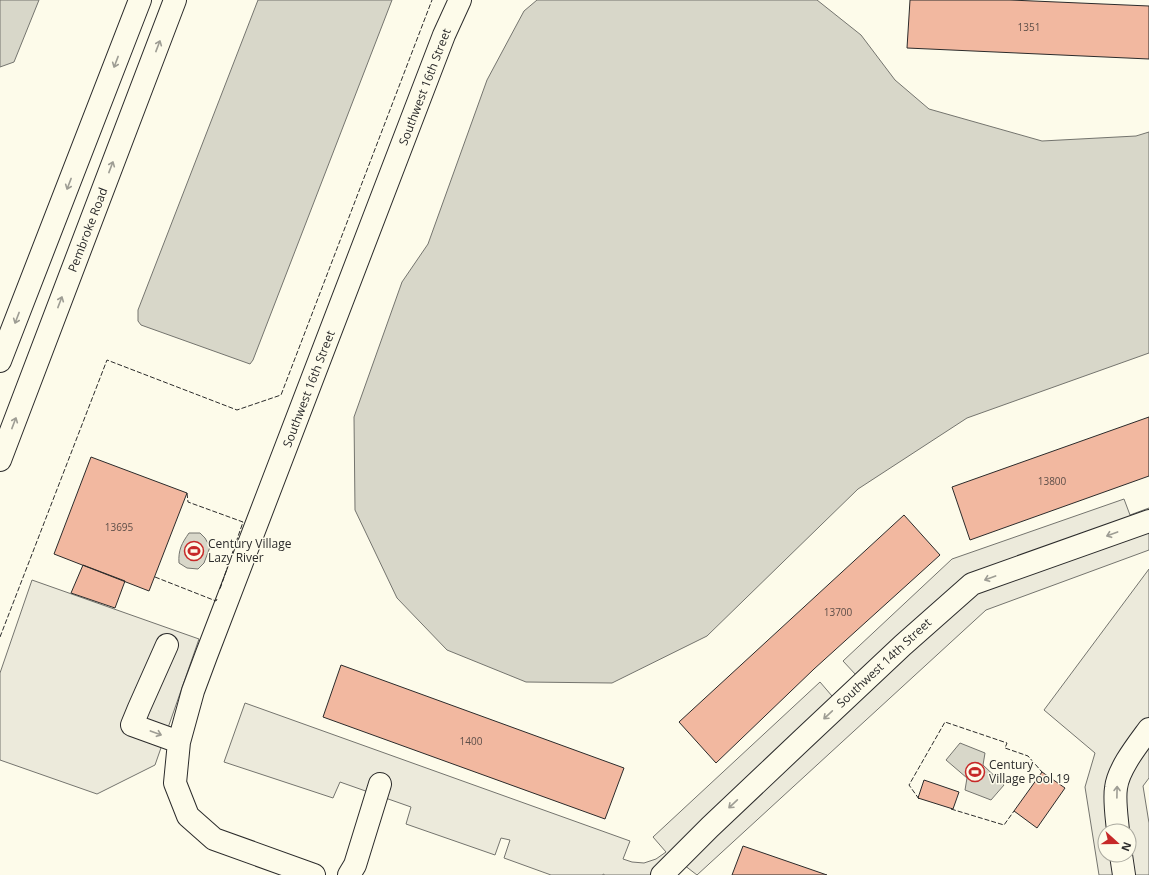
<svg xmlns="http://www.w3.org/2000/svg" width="1149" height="875" viewBox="0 0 1149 875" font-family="'Open Sans',sans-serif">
  <rect width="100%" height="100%" fill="#fdfbea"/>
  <path fill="#eceadb" stroke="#74746e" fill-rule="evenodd" d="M1124 499 1130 515 1149 508V550L986 610 697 875 684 865 678 875H605L603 874V875H551L504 858 510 840 501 838 495 855 406 824 411 807 340 782 333 798 224 762 245 703 630 841 623 859 632 862 644 863 656 859 666 852 653 837 820 682 832 696 856 675 843 661 952 559Z
    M1149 569V778L1143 786 1149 823V875H1099L1085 787 1095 753 1044 710ZM1105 831H1129V855H1105Z
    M32 580 199 639 155 765 97 794 0 760V673Z"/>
  <path fill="#d8d7c9" stroke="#74746e" d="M0 0H39L14 62 0 67Z
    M258 0H392L253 360 250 364 141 325 138 321V310Z
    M537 0H817L861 35 895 80 929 109 1042 141 1136 136 1149 132V353L967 418 858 489 707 636 612 683 526 682 447 650 397 598 355 510 354 417 402 282 428 244 487 80 524 11Z
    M189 533H200L205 538 210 547 204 563 198 569 187 568 179 563C178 550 182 543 189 533Z
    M960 743 985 753 983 765 1004 785 991 800 965 790 967 778 946 760Z"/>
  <path fill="#f2b8a0" stroke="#2b2b2b" d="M910 0H1010L1149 6V59L907 48Z
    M1149 417V476L970 540 952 487Z
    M91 457 187 493 149 591 54 554Z
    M904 515 940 555 814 669 716 763 679 722Z
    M83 565 125 581 115 608 71 593Z
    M341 665 624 768 605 819 323 717Z
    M1042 772 1065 788 1037 828 1014 811Z
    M924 780 959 792 953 809 918 798Z
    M743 846 827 875H732Z"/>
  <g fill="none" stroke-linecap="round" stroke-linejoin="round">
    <defs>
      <path id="minor" d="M167 645 139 708 132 725 179 742
        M1118 831C1117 819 1114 800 1116 788 1118 769 1138 744 1149 729
        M1121 855 1124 875
        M314 875 214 839 188 816 175 783 179 742 193 691 206 656 444 35 460 0
        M349 875 355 865 380 784
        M662 875 710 827 803 739 903 645 972 584 1149 521"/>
      <path id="major" d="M0 361 140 0
        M0 460 175 0"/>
    </defs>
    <use href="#minor" stroke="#2b2b2b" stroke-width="24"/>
    <use href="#major" stroke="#2b2b2b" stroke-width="24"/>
    <use href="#minor" stroke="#fdfbea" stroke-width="22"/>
    <use href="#major" stroke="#fdfbea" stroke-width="22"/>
    <path stroke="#2b2b2b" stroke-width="1" stroke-dasharray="5 2" stroke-linecap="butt" d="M187 493 188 502 243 522 220 589
      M155 577 216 601 217 599
      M0 637 107 360 237 410 281 395 432 0
      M919 799 909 785 945 722 1007 743 1005 748 1028 756 1042 772
      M951 809 1004 825 1014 811"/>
  </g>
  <defs><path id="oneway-shaft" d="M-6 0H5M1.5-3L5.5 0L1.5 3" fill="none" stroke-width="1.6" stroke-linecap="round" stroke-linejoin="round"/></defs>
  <g stroke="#9e9d94">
    <use href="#oneway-shaft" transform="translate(158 46) rotate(-69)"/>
    <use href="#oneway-shaft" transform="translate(116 62) rotate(111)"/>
    <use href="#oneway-shaft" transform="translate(111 167) rotate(-69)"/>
    <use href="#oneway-shaft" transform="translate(69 184) rotate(111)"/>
    <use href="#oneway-shaft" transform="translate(60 302) rotate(-69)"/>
    <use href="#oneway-shaft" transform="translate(17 318) rotate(111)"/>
    <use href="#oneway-shaft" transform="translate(14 423) rotate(-69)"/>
    <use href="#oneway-shaft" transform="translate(1112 534) rotate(160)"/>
    <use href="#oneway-shaft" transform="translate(990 578) rotate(160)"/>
    <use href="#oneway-shaft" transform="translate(828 715) rotate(137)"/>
    <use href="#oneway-shaft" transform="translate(156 733) rotate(20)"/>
    <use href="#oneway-shaft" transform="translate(1117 792) rotate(-89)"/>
    <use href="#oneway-shaft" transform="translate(733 804) rotate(137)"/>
  </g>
  <defs>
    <symbol id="stadium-ring" viewBox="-11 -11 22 22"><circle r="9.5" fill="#fdfbea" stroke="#c62828" stroke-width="1.5"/><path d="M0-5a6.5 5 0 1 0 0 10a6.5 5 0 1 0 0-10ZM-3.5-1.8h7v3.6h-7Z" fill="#c62828"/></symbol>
  </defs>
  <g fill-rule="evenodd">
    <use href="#stadium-ring" x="183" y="540" width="22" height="22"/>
    <use href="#stadium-ring" x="964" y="761" width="22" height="22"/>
  </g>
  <g text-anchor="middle" stroke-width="3" stroke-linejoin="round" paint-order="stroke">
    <g font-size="10" fill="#5d4e48">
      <text x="1029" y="31">1351</text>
      <text x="1052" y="485">13800</text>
      <text x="119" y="531">13695</text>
      <text x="838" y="616">13700</text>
      <text x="471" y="745">1400</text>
    </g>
    <g font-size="12" fill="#2b2b2b" stroke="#fdfbea">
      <text transform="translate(425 87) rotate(-69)" y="4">Southwest 16th Street</text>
      <text transform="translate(88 230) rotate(-69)" y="4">Pembroke Road</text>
      <text transform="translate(309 389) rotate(-69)" y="4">Southwest 16th Street</text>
      <text transform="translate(884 663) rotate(-43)" y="4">Southwest 14th Street</text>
    </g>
    <g font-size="12" fill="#2b2b2b" stroke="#fdfbea" text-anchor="start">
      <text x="208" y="548">Century Village<tspan x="208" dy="14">Lazy River</tspan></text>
      <text x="989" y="769">Century<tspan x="989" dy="14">Village Pool 19</tspan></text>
    </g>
  </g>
  <g transform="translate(1117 843) rotate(111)"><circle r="19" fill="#fdfbea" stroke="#a9a89e"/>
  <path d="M0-3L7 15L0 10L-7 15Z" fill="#c62828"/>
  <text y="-6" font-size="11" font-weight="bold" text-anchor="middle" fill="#2b2b2b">N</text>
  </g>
</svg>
